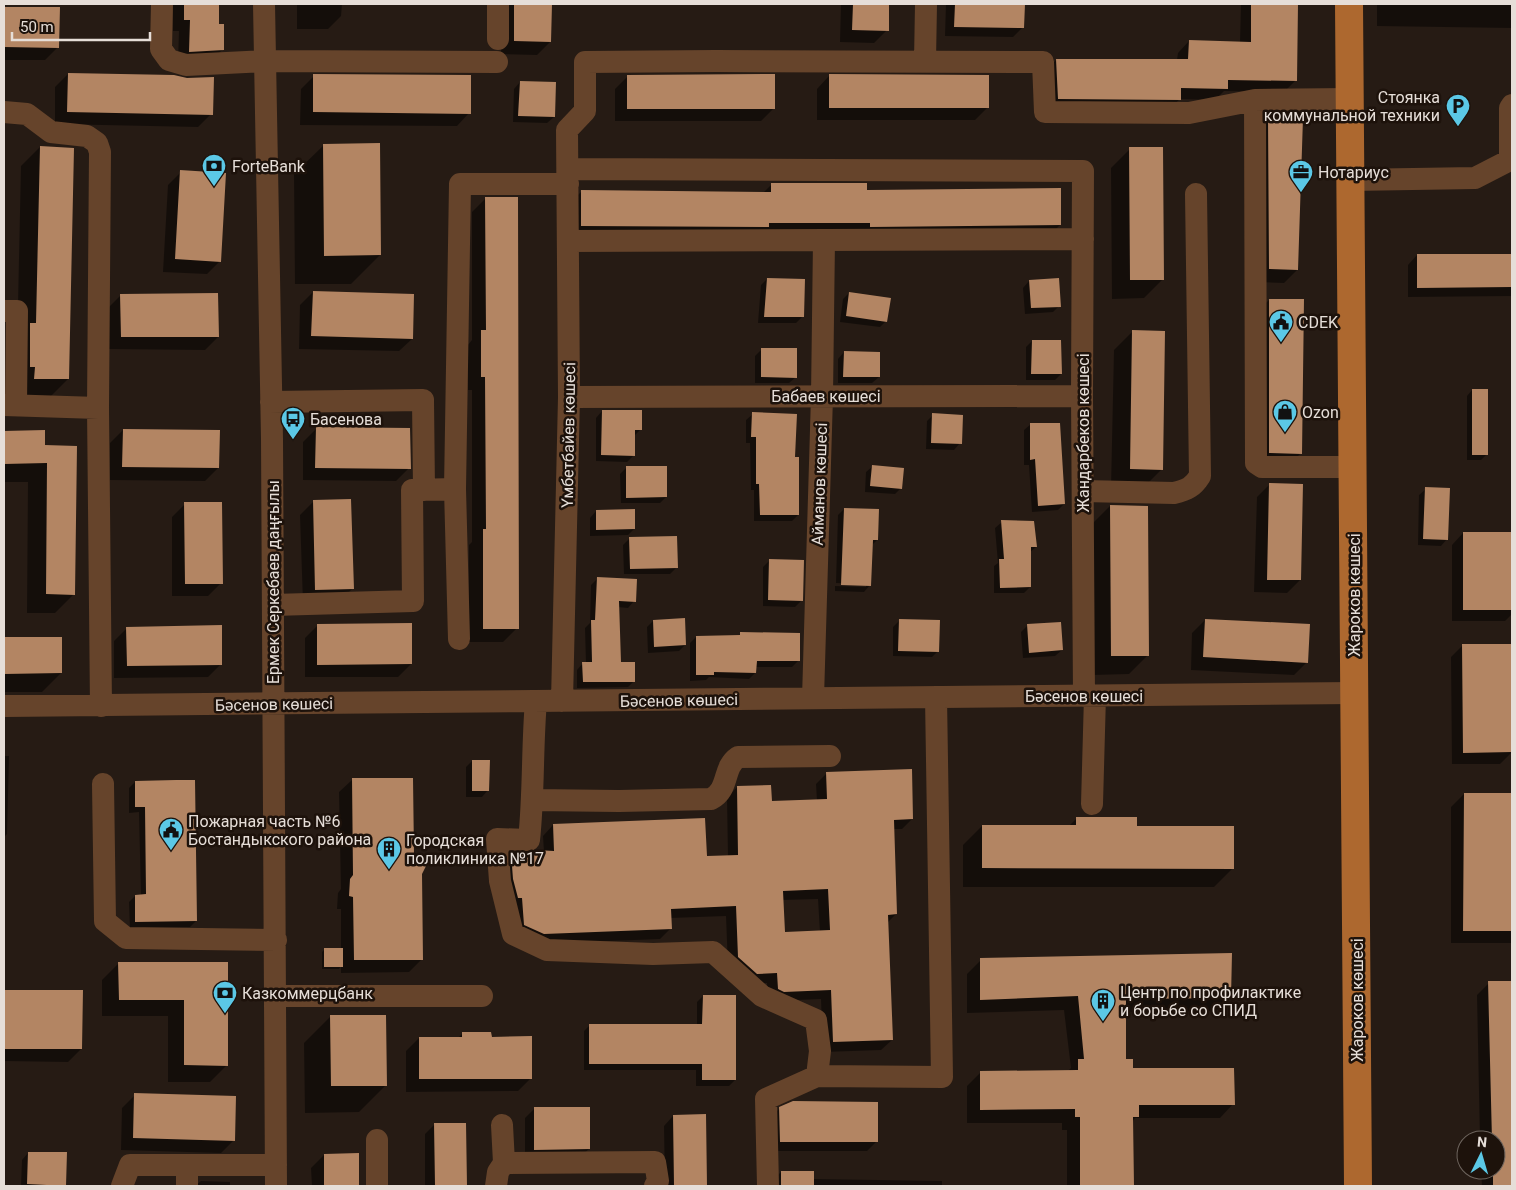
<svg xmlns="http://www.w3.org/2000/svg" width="1516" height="1190" viewBox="0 0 1516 1190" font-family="Roboto,sans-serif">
  <rect width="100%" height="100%" fill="#261b14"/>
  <path fill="#0007" fill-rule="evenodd" d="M173 4H218V25L223 49 211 61 178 62 179 31H173Z
    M297 4H342L341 16 328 29H297Z
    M502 4H551L550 42 537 55 501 54Z
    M841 4H888L887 30 874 43 840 42Z
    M946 4H1023V27L1013 37 945 36Z
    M1241 4H1297L1295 81 1284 92 1224 91 1215 100 1180 99 1168 110H1047L1045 72 1056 60H1177L1178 53 1189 41 1240 43Z
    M1377 4H1512V28L1377 26Z
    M4 8 59 9 58 47 45 60H4Z
    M68 74 211 114 198 127 55 124V87Z
    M314 76 469 113 457 126 300 125 301 89Z
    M628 76 774 108 761 121H615V89Z
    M829 76 988 107 975 120H817V89Z
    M520 82 554 117 547 123 513 122 514 89Z
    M1269 118 1297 270 1284 283 1256 282V131Z
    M324 145 380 255 351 284H295L294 174Z
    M40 147 68 379 49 398 16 397 21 166Z
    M1130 149 1163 279 1144 298 1112 299 1111 168Z
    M181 172 220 261 207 274 163 272 168 185Z
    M772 184 866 191 1060 225 1043 242 564 243V209L581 192 763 193Z
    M486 198 517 628 503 642H469V545L472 542V390H468L467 346 472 340V212Z
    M1417 255H1512V296L1408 297V265Z
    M767 279 802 317 796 323H758L761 285Z
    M1057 279 1059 306 1053 312 1025 314 1023 288 1029 281Z
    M313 292 412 339 399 351 299 349 300 305Z
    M849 293 886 321 880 327 840 322 843 299Z
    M121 295 218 337 205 350 109 349 108 308Z
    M1269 300 1301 453 1282 472H1250V319Z
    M1133 331 1161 470 1142 489 1111 488 1114 350Z
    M1032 341 1061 374 1055 380H1026V347Z
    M762 349 796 377 789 383H755V356Z
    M844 352 879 377 872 383H838V359Z
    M1472 390 1487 454 1481 460H1467V396Z
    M602 411 640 430 634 436V455L627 462 596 461V418Z
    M753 414 794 459 798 515 792 521H754V490H751L750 443H746V420Z
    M933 415 960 443 954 450 926 449 927 421Z
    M1031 424 1064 504 1058 510 1032 512 1029 465H1024V430Z
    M316 429 409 468 396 481 303 480V442Z
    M123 430 218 468 205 481 110 480V443Z
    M4 432H44V447L74 594 55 613H27L28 482H4Z
    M873 466 901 488 895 494 865 492 866 472Z
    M626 468 666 497 660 503H621L620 474Z
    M1270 484 1300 580 1287 593 1254 592 1257 497Z
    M1426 489 1447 539 1441 546 1418 545 1419 495Z
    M313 502 353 588 340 601 303 603 300 515Z
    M185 504 221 583 208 596H172V517Z
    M1110 506 1148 655 1129 674 1092 675 1091 525Z
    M844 509 877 540 872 545 870 585 864 592 835 591V586L866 587V584L836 583 838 515Z
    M596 511 634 529 628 535 590 536V518Z
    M1002 522 1036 547 1029 553 1030 587 1024 593H994V566L998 563 995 528Z
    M1463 533H1512V614L1505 621H1452V545Z
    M629 539 677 567 670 574H624L623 545Z
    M770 560 801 601 795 607 763 606V567Z
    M598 578 634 601 628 608 618 607 619 663 634 681 628 687 577 688V670L583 663H586L585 628 590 623 591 585Z
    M1205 620 1307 662 1294 675 1191 670 1192 633Z
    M653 621 685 645 679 651 648 653 647 627Z
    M899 621 938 651 932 657 893 656V627Z
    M318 625 411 664 398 677H305V638Z
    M1028 625 1062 650 1055 656 1023 658 1021 632Z
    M127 628 221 664 208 677 114 678V641Z
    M741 634 798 661 792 667H755V673L749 679 709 677 706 680 690 681V643L696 637H737Z
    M4 638H60L61 673 42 692H4Z
    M1463 645H1512V752L1500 764H1452L1451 657Z
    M4 756H9L7 834 4 837Z
    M472 761 488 790 482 797H466V767Z
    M826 774 912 819 902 829H893L896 914 887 923 892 1040 881 1050 823 1052 821 999 773 1001 768 999 767 983 747 984 728 967 726 916 670 918 671 928 660 939 533 944 514 935 501 864 512 854H529L544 852 543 836 553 825 706 857 728 856 727 798 737 787 770 803 817 801 816 784ZM818 899 820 932 784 933 782 900Z
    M352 780 412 855 422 959 409 972 341 973V966L339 969H322V952L325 949 341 950V909H337L338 893 341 889 339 792Z
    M135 782 196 921 190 927 130 928 129 902 135 896H141L139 812 129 813V788Z
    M1464 794H1512V943H1451V807Z
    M1077 818 1136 827 1233 868 1214 887H963V845L982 826H1069Z
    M981 960 1230 997 1216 1011 1125 1012V1060L1132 1070 1233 1104 1220 1118H1135L1132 1122 1133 1186H1067V1130H1062V1123H967V1086L981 1072H1067L1071 1068 1064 1010 967 1013V974Z
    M119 963H227V1065L210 1082H168V1016H102V980Z
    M1512 982V1186H1482L1481 1170H1496V1140H1480L1477 995 1489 983Z
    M4 991 82 992 81 1049 68 1062 4 1061Z
    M703 996 735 1080 729 1086H696V1070H584V1031L590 1025H697V1002Z
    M331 1016 386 1085 359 1112 305 1113 304 1043Z
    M463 1033 491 1038 531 1078 518 1091 406 1092V1051L419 1038H458Z
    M135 1095 234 1140 221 1153 121 1150 122 1108Z
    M780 1108 876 1142 867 1151H771L770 1118Z
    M534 1109 589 1149 579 1158 525 1159V1118Z
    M705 1115 706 1186H665L664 1126 673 1116Z
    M435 1124H465V1186H425V1134Z
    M28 1153 65 1186H21L22 1160Z
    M324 1155H358V1186H312L311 1168Z
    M781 1172 813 1179 942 1181V1186H770L769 1184Z
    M201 1181 230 1182V1186H195Z"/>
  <path fill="#b38563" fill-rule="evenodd" d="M184 4H219V24H224V50L189 52 190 20H184Z
    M514 4H552L551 42 514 41Z
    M853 4H889V31L852 30Z
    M955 4H1025L1024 28 954 27Z
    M1251 4H1298L1297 81 1228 80V89L1181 88V100L1058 99 1056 59H1188L1189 40 1251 42Z
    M4 7H60L59 48 4 47Z
    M68 73 174 75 187 78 214 77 213 115 67 112Z
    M313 74 471 75V114L313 112Z
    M775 74V109H627V75Z
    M829 74 989 75V108H829Z
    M520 81 556 82 555 117 518 116Z
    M1268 117 1303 118 1298 270 1269 269Z
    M380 143 381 255 324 256 323 144Z
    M40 146 74 148 69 379H34L35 367H30V323H36Z
    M1129 147H1163L1164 280H1130Z
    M180 170 226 173 221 262 175 259Z
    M771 183H867V190L1061 188V225L870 227V223H769V227L581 226V190L771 192Z
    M485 197H518L519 629H483V529H486L485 377H481V330H486Z
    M1417 254H1512V287L1417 288Z
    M767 278 805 279 804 317H764Z
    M1059 278 1061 307 1031 308 1029 280Z
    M313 291 414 294 413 339 311 336Z
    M849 292 891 298 887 322 846 316Z
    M218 293 219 337H121L120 294Z
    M1269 299H1304L1302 454 1269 453Z
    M1132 330 1165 331 1163 470 1130 469Z
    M1032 340H1061L1062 374H1031Z
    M761 348H797V378L761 377Z
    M844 351 880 352V377H843Z
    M1472 389H1488V455H1472Z
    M602 410H642V430H635V456L601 455Z
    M752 412 797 414 795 457H799V515H760L759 484H756V437H751Z
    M932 413 963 415 962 444 931 443Z
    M1030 423H1060L1065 504 1038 506 1035 459 1030 460Z
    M316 427 410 428 411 469 315 468Z
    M123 429 220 430 219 468 122 467Z
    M45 430V445L77 446 75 595 46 594 47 463 4 464V431Z
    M872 465 904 468 902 489 870 486Z
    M626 466H667V497L626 498Z
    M1269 483 1303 484 1301 580H1267Z
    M1425 487 1450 488 1448 540 1423 539Z
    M351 499 354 589 315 590 313 500Z
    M184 502H222L223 584H185Z
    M1110 505 1148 506 1149 656H1111Z
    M844 508 879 509 878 540H873L871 586 841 585Z
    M635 509V529L596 530V510Z
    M1001 520 1034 521 1037 547H1031V587L1000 588 999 559H1004Z
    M1463 532H1512V610H1463Z
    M677 536 678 568 630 569 629 537Z
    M769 559 804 560 803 601 768 600Z
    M597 577 637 579 636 602 619 601 621 662H635V682H583L582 662H592L591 620H595Z
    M685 618 686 645 654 647 653 620Z
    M899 619 940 620 939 652 898 651Z
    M1205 619 1310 624 1308 663 1203 657Z
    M1061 622 1063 650 1029 653 1027 624Z
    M412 623V664L317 665V624Z
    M222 625V665L127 666 126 627Z
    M740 632 800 633V661H757L756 673 714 672V675H696V636L740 635Z
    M4 637H62V673L4 674Z
    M1462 644H1512V752L1463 753Z
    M472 760H490L489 791H472Z
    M912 769 913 819 894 820 897 914 888 915 893 1040 833 1042 831 990 784 992 778 989 777 973 757 974 738 957 736 906 671 909 672 929 544 934 524 925 522 898H518L513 879 511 853H529L537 850 554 851 553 824 705 818 707 856 738 855 737 786 771 785 772 801 827 799 826 772ZM828 889 830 930 785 932 783 891Z
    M352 778H413L414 854 421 857 426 866 422 874 423 960H354L353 897 349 896 350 879 353 875Z
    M176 780H195L197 921 135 922V895L146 894 145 807H135V781Z
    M1464 793H1512V931H1463Z
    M1076 817H1137V826H1234V869L982 868V825H1076Z
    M324 948H343V967H324Z
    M1232 953 1231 998 1126 999V1059H1133V1068H1234L1235 1105H1139V1117H1133L1134 1186H1080V1117H1075V1109L980 1110V1071L1078 1070V1059H1084L1078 996 980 1000V958Z
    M118 962H228V1066L184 1065V1000H119Z
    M1488 981H1512V1186H1493V1170H1496V1140H1492Z
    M4 990H83L82 1049H4Z
    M703 995H736V1080H702V1064H589V1024H702Z
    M330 1015H386L387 1086H331Z
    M462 1032H491L492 1037 532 1036V1079H419V1037H462Z
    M134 1093 236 1096 235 1141 133 1138Z
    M793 1101 878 1102V1142H780L779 1107Z
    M534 1107H590V1149L534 1150Z
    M706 1114 707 1186H674L673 1115Z
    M434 1123H466L467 1186H435Z
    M28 1152H67L66 1186 27 1184Z
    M359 1153V1186H324V1154Z
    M781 1171H814V1186H781Z"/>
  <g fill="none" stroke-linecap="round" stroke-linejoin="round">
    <path stroke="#66442b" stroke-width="22" d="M162 4 161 49 169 60 186 65 265 61 497 62
      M264 4 272 439 276 1186
      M498 4V39
      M925 61 926 4
      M1255 100 1256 463 1262 467H1353
      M4 112 27 114 51 132 87 136 97 143 100 152 98 408 101 706
      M1510 159V108L1512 105
      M568 169 1083 171 1082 396 1084 696
      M1351 180 1475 178 1512 159
      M568 241 1083 239
      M4 311H17L16 405
      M569 397 1082 396
      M271 402 423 400 424 490
      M4 405 98 408
      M1083 491 1174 493C1187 490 1193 487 1200 476L1196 194
      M273 605 413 601 412 490 455 489
      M459 639 455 489 460 184H568
      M813 698 822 396 824 240
      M536 701C532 747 534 794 529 840L497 839 500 881 513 934 547 950 653 954 713 952 762 996 816 1020 820 1051 817 1076
      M562 701 569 397 567 130 585 111V62L716 61 1043 62 1045 112 1189 113 1255 100 1350 99
      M4 706 1354 693
      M103 784 105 921 126 938 276 940
      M532 800 619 801 711 799C730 789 722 768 738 757L830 756
      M1092 804 1095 696
      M276 996H482
      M502 1125 504 1163
      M377 1140V1186
      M122 1186 130 1165H276
      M187 1186V1165
      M496 1186 498 1172 504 1163 655 1162 658 1181 655 1186
      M768 1186 766 1099 817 1076 942 1077 936 697"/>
    <path stroke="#ad682f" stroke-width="28" d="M1349 4 1358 1186"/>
  </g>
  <defs>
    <symbol id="parking-pin" viewBox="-11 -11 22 30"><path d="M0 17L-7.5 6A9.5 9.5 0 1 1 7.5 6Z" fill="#5bc8e6" stroke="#1d120b"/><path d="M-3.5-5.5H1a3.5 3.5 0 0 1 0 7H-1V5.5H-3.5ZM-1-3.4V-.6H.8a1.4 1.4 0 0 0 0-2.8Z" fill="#111"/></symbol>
    <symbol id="bank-pin" viewBox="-11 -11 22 30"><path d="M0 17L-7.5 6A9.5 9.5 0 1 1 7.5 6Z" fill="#5bc8e6" stroke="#1d120b"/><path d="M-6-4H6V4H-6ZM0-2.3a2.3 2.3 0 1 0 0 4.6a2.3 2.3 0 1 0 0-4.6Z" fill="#111"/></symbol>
    <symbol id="office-pin" viewBox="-11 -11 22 30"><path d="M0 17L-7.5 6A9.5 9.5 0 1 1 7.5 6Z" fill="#5bc8e6" stroke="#1d120b"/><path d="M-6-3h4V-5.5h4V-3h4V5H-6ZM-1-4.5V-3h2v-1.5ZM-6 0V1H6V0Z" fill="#111"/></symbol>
    <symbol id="civic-pin" viewBox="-11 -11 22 30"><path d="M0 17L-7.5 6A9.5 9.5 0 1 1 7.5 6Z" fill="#5bc8e6" stroke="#1d120b"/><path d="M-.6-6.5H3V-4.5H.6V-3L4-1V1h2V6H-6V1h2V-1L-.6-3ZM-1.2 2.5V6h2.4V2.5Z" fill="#111"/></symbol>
    <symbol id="shop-pin" viewBox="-11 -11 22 30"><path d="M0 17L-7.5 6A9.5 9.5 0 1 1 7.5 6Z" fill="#5bc8e6" stroke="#1d120b"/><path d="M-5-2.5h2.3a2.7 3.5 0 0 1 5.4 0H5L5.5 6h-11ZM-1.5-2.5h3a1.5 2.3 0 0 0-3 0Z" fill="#111"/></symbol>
    <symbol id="bus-pin" viewBox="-11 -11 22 30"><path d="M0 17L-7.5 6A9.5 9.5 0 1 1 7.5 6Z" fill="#5bc8e6" stroke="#1d120b"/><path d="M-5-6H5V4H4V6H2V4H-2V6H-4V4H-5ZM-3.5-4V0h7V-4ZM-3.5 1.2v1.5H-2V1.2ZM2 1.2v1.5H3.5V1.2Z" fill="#111"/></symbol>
    <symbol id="building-pin" viewBox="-11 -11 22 30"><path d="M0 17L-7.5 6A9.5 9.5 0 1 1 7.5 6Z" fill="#5bc8e6" stroke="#1d120b"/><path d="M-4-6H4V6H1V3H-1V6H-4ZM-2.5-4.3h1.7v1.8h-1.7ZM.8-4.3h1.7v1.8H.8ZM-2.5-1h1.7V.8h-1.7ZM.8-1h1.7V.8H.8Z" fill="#111"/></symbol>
  </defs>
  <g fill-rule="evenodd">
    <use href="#parking-pin" x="1444" y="92" width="28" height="38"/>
    <use href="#bank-pin" x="200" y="152" width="28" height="38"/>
    <use href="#office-pin" x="1287" y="158" width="28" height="38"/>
    <use href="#civic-pin" x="1267" y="308" width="28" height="38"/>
    <use href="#shop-pin" x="1271" y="398" width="28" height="38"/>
    <use href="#bus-pin" x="279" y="405" width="28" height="38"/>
    <use href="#civic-pin" x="157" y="816" width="28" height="38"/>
    <use href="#building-pin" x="375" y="835" width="28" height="38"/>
    <use href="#bank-pin" x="211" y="979" width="28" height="38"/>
    <use href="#building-pin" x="1089" y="987" width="28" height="38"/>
  </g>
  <g text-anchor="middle" stroke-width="5" stroke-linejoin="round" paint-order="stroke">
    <g font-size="16" fill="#e6ded8" stroke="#1d120b" text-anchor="start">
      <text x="1440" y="103" text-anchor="end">Стоянка<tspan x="1440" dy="18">коммунальной техники</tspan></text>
      <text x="232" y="172">ForteBank</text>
      <text x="1318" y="178">Нотариуc</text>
      <text x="1298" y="328">CDEK</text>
      <text x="1302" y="418">Ozon</text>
      <text x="310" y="425">Басенова</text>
      <text x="188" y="827">Пожарная часть №6<tspan x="188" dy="18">Бостандыкского района</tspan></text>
      <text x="406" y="846">Городская<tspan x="406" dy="18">поликлиника №17</tspan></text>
      <text x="1120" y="998">Центр по профилактике<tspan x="1120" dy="18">и борьбе со СПИД</tspan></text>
      <text x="242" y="999">Казкоммерцбанк</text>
    </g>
    <g font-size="16" fill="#e6ded8" stroke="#1d120b">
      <text x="826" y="402">Бабаев көшесі</text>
      <text transform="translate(1083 433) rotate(-90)" y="6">Жандарбеков көшесі</text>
      <text transform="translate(568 435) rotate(-89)" y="6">Үмбетбайев көшесі</text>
      <text transform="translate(819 484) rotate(-88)" y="6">Айманов көшесі</text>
      <text transform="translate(273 582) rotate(-90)" y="6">Ермек Серкебаев даңғылы</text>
      <text transform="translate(1354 595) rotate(-90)" y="6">Жароков көшесі</text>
      <text x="1084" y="702">Бәсенов көшесі</text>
      <text transform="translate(679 700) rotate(-1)" y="6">Бәсенов көшесі</text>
      <text transform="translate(274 704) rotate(-1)" y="6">Бәсенов көшесі</text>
      <text transform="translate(1357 1000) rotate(-90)" y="6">Жароков көшесі</text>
    </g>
  </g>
  <rect width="1516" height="1190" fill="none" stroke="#e6ded8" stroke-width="10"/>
  <g transform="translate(1481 1155) rotate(5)"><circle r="24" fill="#1d120b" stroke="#6d645d"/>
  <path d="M0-4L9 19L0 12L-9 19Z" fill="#5bc8e6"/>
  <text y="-8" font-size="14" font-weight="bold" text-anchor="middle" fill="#e6ded8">N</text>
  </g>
  <path d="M12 32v8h138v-8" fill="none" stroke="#e6ded8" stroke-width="2.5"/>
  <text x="20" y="32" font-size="15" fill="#e6ded8" stroke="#1d120b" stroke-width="4" paint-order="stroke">50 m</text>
</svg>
